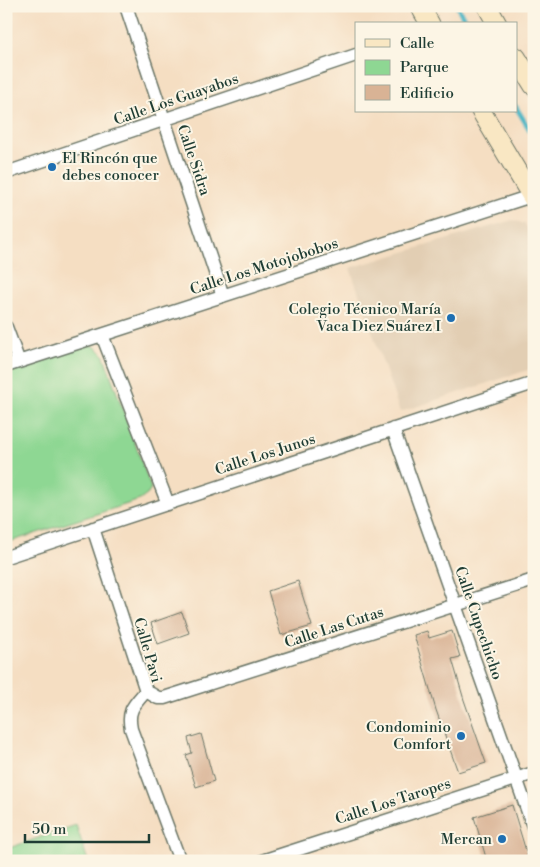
<svg xmlns="http://www.w3.org/2000/svg" width="540" height="867" viewBox="0 0 540 867" font-family="'Libre Bodoni',serif">
  <rect width="100%" height="100%" fill="#fcf5e5"/>
  <filter id="ink" filterUnits="userSpaceOnUse"><feTurbulence type="fractalNoise" baseFrequency=".02" numOctaves="2"/><feDisplacementMap in="SourceGraphic" scale="10" xChannelSelector="R" yChannelSelector="G"/><feConvolveMatrix kernelMatrix="1 2 1 2 8 2 1 2 1" color-interpolation-filters="sRGB"/></filter>
  <filter id="wash" filterUnits="userSpaceOnUse"><feTurbulence type="fractalNoise" baseFrequency=".0096" numOctaves="4" result="noise"/><feDisplacementMap in="SourceGraphic" scale="20" xChannelSelector="R" yChannelSelector="G"/><feGaussianBlur stdDeviation="1.12" result="paint"/><feColorMatrix in="noise" values="0 0 0 0 0 0 0 0 0 0 0 0 0 0 0 0 0 1.4 0 .05"/><feComposite in="paint" operator="in"/></filter>
  <g filter="url(#wash)">
    <rect width="100%" height="100%" fill="#f5dec2"/>
    <path fill="#e2ceb3" d="M513 220 525 224 534 239V368L400 412 350 268Z"/>
    <path fill="#8ed793" stroke="#568a64" d="M89 344 97 348 103 354 151 488 148 494 140 500 6 543V371Z
      M76 825 88 861H6V849Z"/>
    <g fill="none" stroke-linecap="round" stroke-linejoin="round">
      <path stroke="#47b4c3" stroke-width="5" d="M457 6 467 24
        M516 107 534 137"/>
    </g>
    <g id="blocks">
      <path fill="#d9b395" d="M298 581 312 626 281 635 268 591Z
        M182 612 189 633 158 644 151 623Z
        M427 631 429 638 452 631 460 657 452 659 464 700 486 763 458 772 436 710 414 635Z
        M201 734 214 781 196 787 186 755 192 753 188 738Z
        M512 805 529 861H487L474 817Z"/>
    </g>
  </g>
  <g filter="url(#ink)">
    <use href="#blocks" fill-opacity="0" stroke="#6a7566" stroke-width="1"/>
    <g fill="none" stroke-linecap="round" stroke-linejoin="round">
      <defs>
        <path id="street" d="M126 6 223 296
          M6 173 356 55
          M6 327 19 362
          M102 335 168 504
          M6 366 531 196
          M393 429 534 829
          M93 528 146 691
          M6 557 534 383
          M146 691 158 698H164L534 580
          M146 691C134 705 127 710 131 729L180 861
          M262 861 534 773"/>
        <path id="secondary" d="M420 6 430 24
          M487 6 497 24
          M516 57 534 86
          M481 111 534 200"/>
      </defs>
      <use href="#street" stroke="#6a7566" stroke-width="15"/>
      <use href="#secondary" stroke="#6a7566" stroke-width="21"/>
      <use href="#street" stroke="#fff" stroke-width="12"/>
      <use href="#secondary" stroke="#f9e7c3" stroke-width="19"/>
    </g>
  </g>
  <g fill="#1f6fb2" stroke="#fcf5e5" stroke-width="2">
    <circle cx="52" cy="167" r="5"/>
    <circle cx="451" cy="318" r="5"/>
    <circle cx="461" cy="736" r="5"/>
    <circle cx="502" cy="839" r="5"/>
  </g>
  <g text-anchor="middle" stroke-width="4" stroke-linejoin="round" paint-order="stroke">
    <g font-size="15" fill="#1f3d34" stroke="#fcf5e5">
      <text transform="translate(176 99) rotate(-19)" y="5">Calle Los Guayabos</text>
      <text transform="translate(194 160) rotate(71)" y="5">Calle Sidra</text>
      <text transform="translate(264 266) rotate(-18)" y="5">Calle Los Motojobobos</text>
      <text transform="translate(265 454) rotate(-18)" y="5">Calle Los Junos</text>
      <text transform="translate(479 623) rotate(71)" y="5">Calle Cupechicho</text>
      <text transform="translate(334 627) rotate(-18)" y="5">Calle Las Cutas</text>
      <text transform="translate(148 650) rotate(74)" y="5">Calle Pavi</text>
      <text transform="translate(393 801) rotate(-18)" y="5">Calle Los Taropes</text>
    </g>
    <g font-size="15" fill="#1f3d34" stroke="#fcf5e5" text-anchor="end">
      <text x="62" y="163" text-anchor="start">El Rincón que<tspan x="62" dy="17">debes conocer</tspan></text>
      <text x="441" y="314">Colegio Técnico María<tspan x="441" dy="17">Vaca Diez Suárez I</tspan></text>
      <text x="451" y="732">Condominio<tspan x="451" dy="17">Comfort</tspan></text>
      <text x="492" y="844">Mercan</text>
    </g>
  </g>
  <rect width="540" height="867" fill="none" stroke="#fcf5e5" stroke-width="25"/>
  <rect x="355" y="22" width="162" height="90" fill="#fcf5e5" stroke="#a4ab9e"/>
  <rect x="365" y="39" width="25" height="8" fill="#f9e7c3" stroke="#a4ab9e"/>
  <text x="400" y="48" font-size="15" fill="#1f3d34">Calle</text>
  <rect x="365" y="60" width="25" height="15" fill="#8ed793" stroke="#a4ab9e"/>
  <text x="400" y="72" font-size="15" fill="#1f3d34">Parque</text>
  <rect x="365" y="85" width="25" height="15" fill="#d9b395" stroke="#a4ab9e"/>
  <text x="400" y="98" font-size="15" fill="#1f3d34">Edificio</text>
  <path d="M25 834v8h124v-8" fill="none" stroke="#1f3d34" stroke-width="2.5"/>
  <text x="32" y="834" font-size="15" fill="#1f3d34" stroke="#fcf5e5" stroke-width="4" paint-order="stroke">50 m</text>
</svg>
